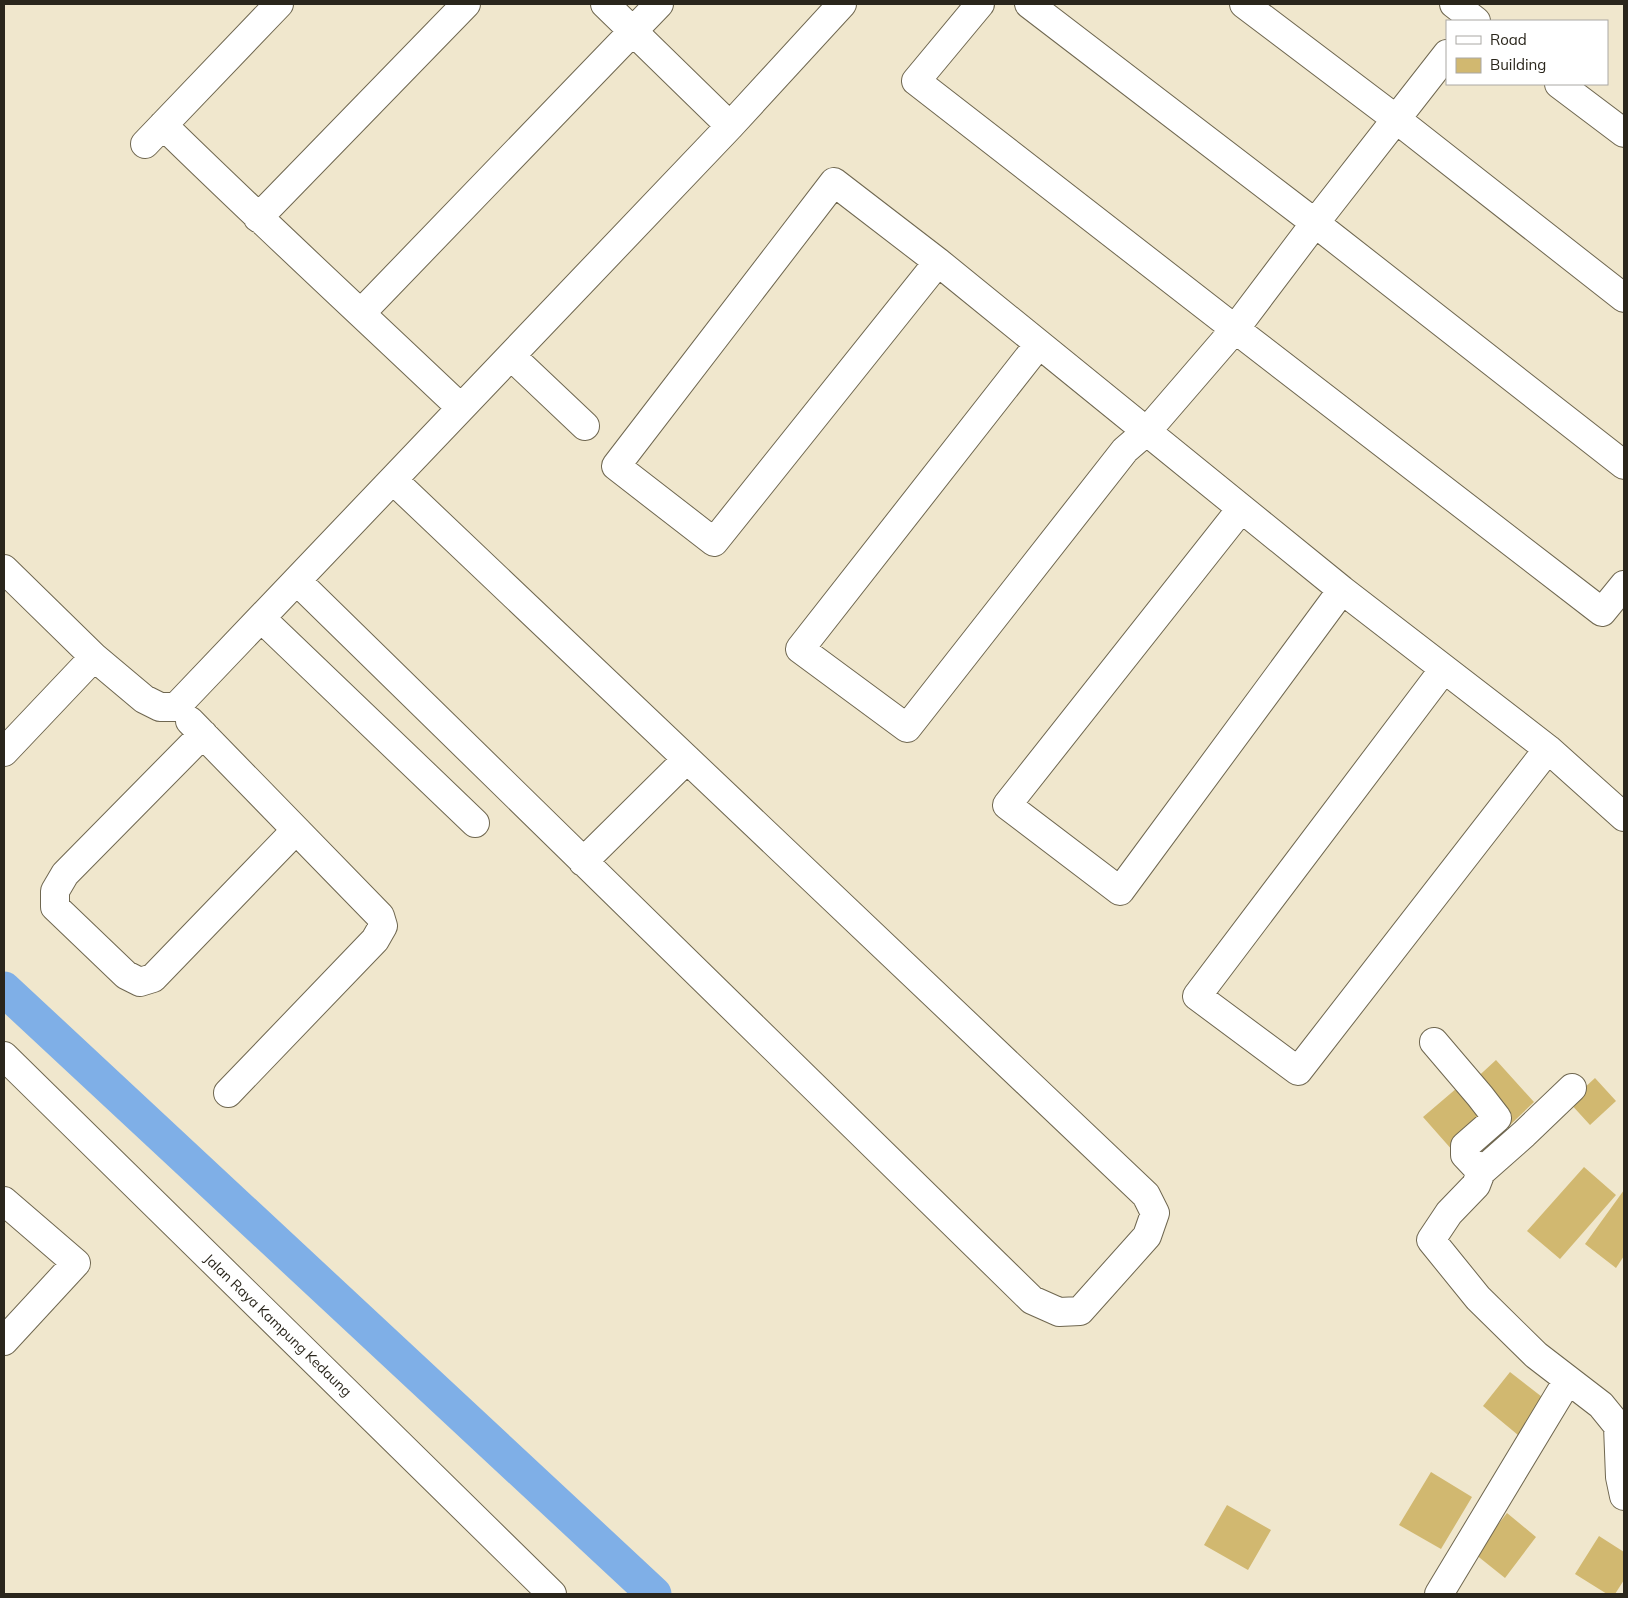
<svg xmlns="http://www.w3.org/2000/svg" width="1628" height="1598" viewBox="0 0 1628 1598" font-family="Mulish,sans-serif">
  <rect width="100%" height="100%" fill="#f0e7cd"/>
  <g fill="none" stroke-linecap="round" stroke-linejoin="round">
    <path stroke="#7fafe7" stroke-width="35" d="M4 989 654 1594"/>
  </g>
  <path fill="#d1b870" d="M1496 1060 1534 1102 1510 1125 1471 1083Z
    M1595 1078 1616 1101 1590 1125 1569 1102Z
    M1464 1082 1493 1115 1453 1151 1423 1117Z
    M1584 1167 1616 1195 1560 1259 1527 1231Z
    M1624 1190V1256L1616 1268 1585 1244Z
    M1510 1372 1546 1400 1518 1435 1483 1406Z
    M1431 1472 1472 1497 1441 1549 1399 1525Z
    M1227 1505 1271 1530 1248 1570 1204 1545Z
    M1507 1513 1536 1537 1505 1578 1475 1554Z
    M1599 1536 1624 1552V1580L1615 1594H1607L1575 1574Z"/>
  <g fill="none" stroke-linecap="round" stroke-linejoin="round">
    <defs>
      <path id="street" d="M605 4 730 126
        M980 4 916 81 1235 329 1602 612 1624 585
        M1029 4 1315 223 1624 465
        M1244 4 1396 119 1624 298
        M1454 4 1476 21
        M1559 84 1624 133
        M163 125C261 221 362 314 461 408
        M145 144 279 4
        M258 218 466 4
        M938 262 714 542 616 466 834 182 938 262 1342 590 1548 749 1624 817
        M361 313 659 4
        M1039 344 800 649 907 728 1125 450 1147 431 1235 329 1315 223 1447 54
        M511 356 585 426
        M1241 509 1007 805 1120 891 1342 590
        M4 569 94 657
        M297 581 1032 1300 1059 1312 1080 1311 1147 1236 1155 1213 1146 1195 393 480
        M261 618 475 823
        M1444 669 1197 996 1298 1071 1548 749
        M190 721 380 916 383 926 375 940 228 1093
        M203 734 65 874 55 891V907L126 975 140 982 153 978 296 830
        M4 752 94 657 144 699 160 707H176L730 126 842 4
        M583 862 687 759
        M1434 1042 1480 1096 1497 1118 1465 1146V1155L1481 1172 1476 1185 1449 1213 1431 1240 1478 1298 1536 1355 1601 1405 1618 1426 1620 1477 1624 1496
        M4 1056 552 1594
        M1481 1172 1524 1134 1572 1088
        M4 1201 76 1263 4 1341
        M1439 1594 1568 1380"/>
    </defs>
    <use href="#street" stroke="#6f6750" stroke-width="30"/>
    <use href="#street" stroke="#fff" stroke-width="28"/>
  </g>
  <g text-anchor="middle" stroke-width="5" stroke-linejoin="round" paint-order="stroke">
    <g font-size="14" fill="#2a261c" stroke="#fff">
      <text transform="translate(278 1325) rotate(44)" y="5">Jalan Raya Kampung Kedaung</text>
    </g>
  </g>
  <rect width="1628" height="1598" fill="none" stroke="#2a261c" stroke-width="10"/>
  <rect x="1446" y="20" width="162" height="65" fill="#ffffff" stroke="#aaa8a4"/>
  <rect x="1456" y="36" width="25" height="8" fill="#ffffff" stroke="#aaa8a4"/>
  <text x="1490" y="45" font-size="15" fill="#2a261c">Road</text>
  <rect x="1456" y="58" width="25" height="15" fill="#d1b870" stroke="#aaa8a4"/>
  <text x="1490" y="70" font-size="15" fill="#2a261c">Building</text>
</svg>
